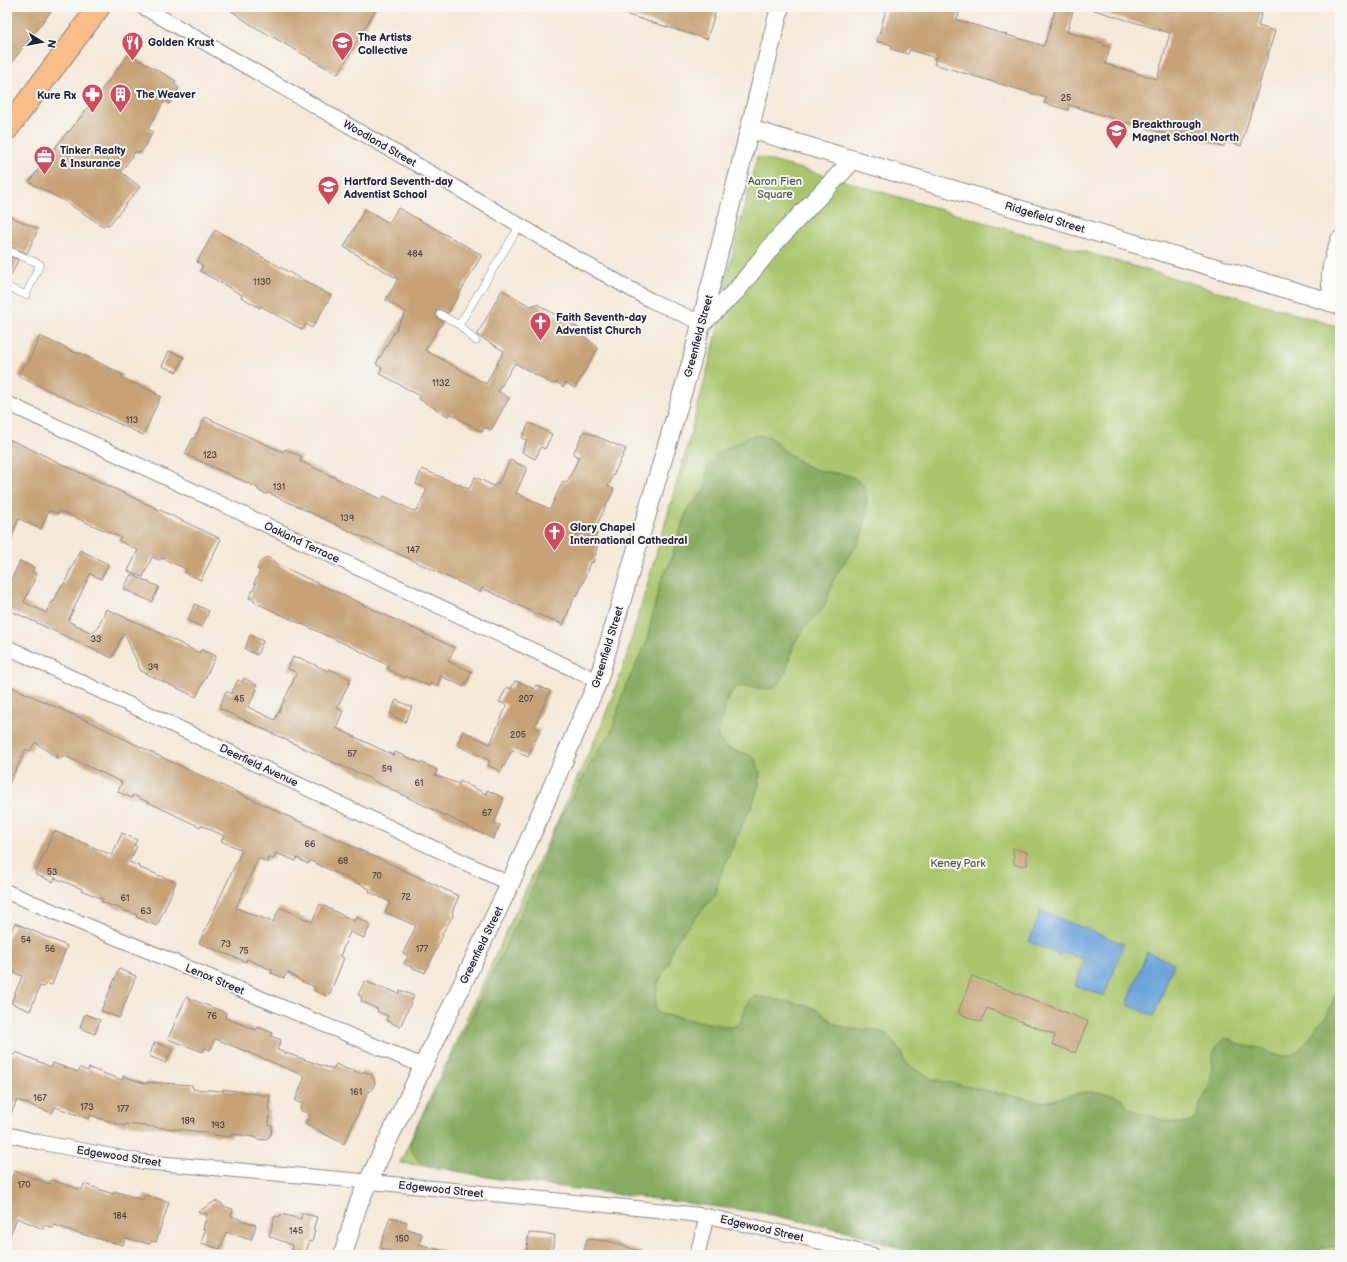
<svg xmlns="http://www.w3.org/2000/svg" width="1347" height="1262" viewBox="0 0 1347 1262" font-family="'Balsamiq Sans',sans-serif">
  <rect width="100%" height="100%" fill="#f6f6f2"/>
  <filter id="ink" filterUnits="userSpaceOnUse"><feTurbulence type="fractalNoise" baseFrequency=".025" numOctaves="2"/><feDisplacementMap in="SourceGraphic" scale="8" xChannelSelector="R" yChannelSelector="G"/><feConvolveMatrix kernelMatrix="1 2 1 2 8 2 1 2 1" color-interpolation-filters="sRGB"/></filter>
  <filter id="wash" filterUnits="userSpaceOnUse"><feTurbulence type="fractalNoise" baseFrequency=".012" numOctaves="4" result="noise"/><feDisplacementMap in="SourceGraphic" scale="16" xChannelSelector="R" yChannelSelector="G"/><feGaussianBlur stdDeviation="0.9" result="paint"/><feColorMatrix in="noise" values="0 0 0 0 0 0 0 0 0 0 0 0 0 0 0 0 0 1.4 0 .05"/><feComposite in="paint" operator="in"/></filter>
  <g filter="url(#wash)">
    <rect width="100%" height="100%" fill="#f5e9d8"/>
    <path fill="#aac66c" stroke="#667454" d="M757 157 824 175 1340 327V1255H925L831 1223 710 1197 400 1163 601 726 623 668 686 451 716 337 730 265Z"/>
    <path fill="#87ab60" stroke="#54664e" d="M757 435C761 436 765 436 769 437 774 439 780 447 785 451 791 456 805 465 812 468 828 475 848 470 861 483 871 494 866 529 859 541 852 555 840 565 834 579 830 587 829 596 825 604 818 617 805 625 798 637 789 649 789 675 778 684 765 698 743 676 731 693 725 701 721 722 719 733L718 738 725 747 752 756 756 760 760 773 759 784 752 806 743 823 719 879 716 894 684 931 673 946 669 963 660 979 658 984 655 1004 656 1010 660 1014 730 1027C748 1025 740 1004 754 996L790 1002 812 1007 822 1013 831 1021 840 1026 851 1029 874 1030 887 1034 901 1052 906 1064 932 1079 1041 1102C1060 1100 1078 1090 1097 1092 1104 1093 1115 1094 1121 1098 1125 1101 1127 1106 1131 1109 1139 1114 1178 1125 1187 1123 1191 1122 1195 1120 1197 1116 1198 1114 1198 1111 1199 1108 1203 1097 1210 1089 1211 1077 1213 1058 1209 1054 1224 1038L1230 1039 1240 1045 1259 1048 1274 1055 1286 1056 1292 1055 1298 1051 1308 1040 1318 1025 1326 1017 1340 985V1248C1328 1244 1318 1250 1308 1255H916L856 1233 757 1212 498 1179 445 1169 428 1167 422 1165 412 1151 410 1146 414 1130 434 1094 526 903 557 824 597 752 611 733 625 687 646 644 660 583 670 562 684 518 690 506 698 498 704 490 708 465 715 456 724 449 736 444 746 438Z"/>
    <path fill="#6ca3da" stroke="#47628a" d="M1041 911 1124 944 1104 996 1075 985 1085 960 1062 952 1060 955 1029 942Z
      M1147 952 1174 963 1154 1016 1127 1005Z"/>
    <g id="blocks">
      <path fill="#c6a276" d="M7 7H54L7 68Z
        M226 7H377L338 74 250 24Z
        M611 7H717L707 39 611 10Z
        M887 7H952L951 10 959 13 957 20 1044 46 1056 7H1074L1067 32 1103 43V45L1110 47 1105 64 1157 79 1170 33 1094 10V7H1263L1258 26 1275 31 1241 146 1225 141 1224 146 1222 147 1181 133 1180 138 1069 105 1068 110 1044 103 1047 98 934 64 936 58 910 50 908 54 891 49 892 45 877 41Z
        M129 54 176 81 174 84 179 88 169 104 165 100 148 129 153 132 141 153 135 152 121 172 140 187 109 225 105 224 103 226 64 201 29 182 68 131 69 132Z
        M398 208 482 255 448 313 440 309 436 311V317L443 322 425 350 486 384 504 351 477 335 502 290 530 306 537 304 582 330 584 336 598 348 575 388 566 383 563 387 557 382 552 384 515 363 498 391 509 398 491 430 485 427 482 432 450 413 448 416 419 399 420 396 379 373 382 368 376 364 406 312 386 300 398 279 344 247 365 209 389 223Z
        M7 215 38 229 27 253 7 245Z
        M215 230 331 296 312 328 306 324 303 330 261 306 260 308 241 297 242 295 200 271 203 266 197 262Z
        M7 255 18 260 8 282H7Z
        M40 336 76 353H80L123 375 121 378 156 393 155 394 161 396 143 435 18 376 24 364 27 365Z
        M169 351 184 357 177 372 162 366Z
        M205 417 283 452 285 449 302 457 300 461 382 500 384 496 413 511 414 510 417 511 427 489 416 484 422 469 469 489 475 477 494 486 496 483 498 484 510 460 527 468 516 493 550 509 563 481 567 483 579 457 573 454 584 431 626 449 608 486 614 489 595 529 598 531 594 542 598 544 593 563 590 562 583 583 577 596 575 595 563 625 553 619 552 621 482 588 480 592 288 502 269 493 266 494 259 491 258 488 185 454 193 438H195Z
        M529 423 552 434 545 449 541 447 535 459 522 452 527 440 522 438Z
        M7 438 221 539 201 580 185 573 186 569 162 558 160 560 152 557 143 577 128 571 138 550 119 541 120 537 60 511 58 514 49 510 41 529 19 519 7 545Z
        M80 550 108 564 101 579 90 574 68 621 92 633 94 630 96 631 106 609 152 629 199 653 201 650 216 656 196 697 141 671 124 633 112 658 7 609V589L20 561 34 568 32 572 37 574 24 602 46 613 52 601 54 602 61 586H63Z
        M267 557 274 561 275 563 455 648 448 661 472 672 464 687 441 676 437 686 431 683 430 686 406 676 405 678 387 669 389 666 356 649 254 602 255 600 249 598 256 584 254 583 260 571 257 569 261 561Z
        M131 574 159 587 152 602 124 589Z
        M195 604 209 611 202 627 187 620Z
        M250 635 263 641 257 655 245 649Z
        M293 657 297 659 298 657 328 671 329 669 351 679 337 708 343 711 336 728 393 755 395 752 421 763V762L437 770 435 775 459 784 460 781 486 794 487 790 504 798 494 823 500 825 493 839 356 772 339 765 219 708 226 691 231 694 238 680 242 682 244 678 257 685 255 688 257 689 248 707 275 720 297 673 288 669Z
        M515 681 522 683 534 689 536 685 550 691 534 728 540 730 528 757 512 750 501 772 488 765 490 761 457 745 463 731 490 744 507 705 499 702 507 687 511 689Z
        M7 685 92 723 161 757 459 896 452 912 453 916 441 935H443L425 973 404 964 408 956 403 953 416 926 385 912 390 902 369 892 370 889 313 862 310 861 308 864 297 858 296 861 276 853 273 860 268 857 267 862 258 858 236 908 273 922 280 907 312 922 320 904 354 921 356 917 371 924 364 938 350 932 340 956 344 958 330 993H329L327 996 314 991 315 987 303 982 287 972 284 978 271 973 272 970 247 959 246 962 199 943 242 850 221 841 224 836 201 825 200 827 133 795 132 798 118 792 122 782 63 755 61 759 57 756V758L35 742 30 751 26 749 7 788Z
        M396 700 412 707 405 722 390 714Z
        M54 831 112 855 122 833 137 840 134 845 137 847 129 862 139 866 138 867 176 882 157 926 136 917 137 915 102 902 103 899 81 890 82 889 55 878 53 882 35 874Z
        M1013 848 1027 852V865H1014Z
        M15 923 67 946 52 985 46 983 44 987 40 986 30 1011 11 1003 22 976 7 970V940Z
        M119 969 136 976 119 1018 101 1011Z
        M972 976 1088 1021 1075 1053 1052 1044 1055 1035 987 1008 981 1022 958 1013Z
        M365 981 387 990 388 989 399 994 400 990 414 996 400 1027 386 1020 388 1016 377 1011 378 1009 361 1001 362 997 358 995Z
        M186 997 226 1013 225 1018 256 1030 258 1027 273 1033 271 1036 281 1040 277 1050 329 1068V1067L333 1069 336 1064 349 1070 350 1069 361 1074 364 1071 372 1075 375 1083 371 1091 368 1092 344 1144 305 1124 310 1115 300 1110 303 1104 295 1101 305 1076 216 1039 214 1040 210 1050 205 1048 203 1052 168 1039Z
        M85 1014 100 1020 95 1034 80 1028Z
        M155 1042 172 1049 166 1063 149 1056Z
        M16 1052 51 1067 53 1063 78 1072 80 1068 88 1071 89 1068 122 1080 123 1076 147 1084V1082L192 1085 193 1089 223 1091V1089L270 1096 268 1110H270L269 1125 272 1126 271 1135 265 1140 257 1139 255 1137 231 1134V1137L213 1135V1133L125 1124 124 1126 90 1115 89 1119 55 1107 52 1113 17 1100 7 1123V1053L14 1055Z
        M14 1171 50 1184 51 1180 82 1190 84 1184 113 1194 114 1191 143 1200 145 1195 169 1202 156 1242 151 1241 150 1244 125 1238 123 1245 88 1236 54 1225 53 1228 44 1225 43 1229 17 1218 8 1240H7V1175L12 1177Z
        M215 1201 221 1203 223 1206 233 1209 231 1216 256 1225 251 1240 226 1232 220 1249 201 1243 205 1230 203 1229 207 1214 198 1212Z
        M302 1213 317 1217 313 1230H315L312 1242 309 1241 306 1254 291 1249 292 1245 269 1236 275 1216 280 1217 281 1214 301 1219Z
        M390 1217 407 1222 405 1228 422 1234 419 1244 444 1251V1255H405L380 1248Z
        M529 1233 555 1235 553 1255H526Z
        M587 1239 608 1241 642 1252 641 1255H583Z"/>
    </g>
  </g>
  <g filter="url(#ink)">
    <use href="#blocks" fill-opacity="0" stroke="#8c868a" stroke-width="1"/>
    <g fill="none" stroke-linecap="round" stroke-linejoin="round">
      <defs>
        <path id="service" d="M7 250 40 264 26 295 7 287
          M440 314 459 325 520 225
          M459 325 476 341"/>
        <path id="minor" d="M143 7 445 181 565 252 650 300 702 323
          M7 403 598 681
          M7 647 510 884
          M7 892 423 1066
          M7 1134 38 1142 144 1162 351 1180 656 1210 707 1216 801 1237 873 1255
          M697 1255 707 1216"/>
        <path id="tertiary" d="M750 129 1340 305
          M1340 240C1332 262 1326 281 1336 304L1340 301
          M702 323 737 290 776 241 853 160
          M343 1255 358 1205 368 1182 510 884 598 681 692 360 780 7"/>
        <path id="trunk" d="M7 129 99 7"/>
      </defs>
      <use href="#service" stroke="#8c868a" stroke-width="8"/>
      <use href="#minor" stroke="#8c868a" stroke-width="16"/>
      <use href="#tertiary" stroke="#8c868a" stroke-width="20"/>
      <use href="#trunk" stroke="#8c868a" stroke-width="24"/>
      <use href="#service" stroke="#fff" stroke-width="7"/>
      <use href="#minor" stroke="#fff" stroke-width="14"/>
      <use href="#tertiary" stroke="#fff" stroke-width="18"/>
      <use href="#trunk" stroke="#f8bd88" stroke-width="22"/>
    </g>
  </g>
  <defs>
    <symbol id="restaurant-pin" viewBox="-11 -11 22 30"><path d="M0 17L-7.5 6A9.5 9.5 0 1 1 7.5 6Z" fill="#d1495b" stroke="#f6f6f2"/><path d="M-5-6h1v4h1v-4h1v4h1v-4h1v5L-1.5 .5V6h-2V.5L-5-1ZM5-6V6H3V1.5H1.5Q1.5-4 5-6Z" fill="#fff"/></symbol>
    <symbol id="school-pin" viewBox="-11 -11 22 30"><path d="M0 17L-7.5 6A9.5 9.5 0 1 1 7.5 6Z" fill="#d1495b" stroke="#f6f6f2"/><path d="M0-5L7-2L0 1L-7-2ZM-4 1L0 2.5L4 1V4Q0 6-4 4Z" fill="#fff"/></symbol>
    <symbol id="building-pin" viewBox="-11 -11 22 30"><path d="M0 17L-7.5 6A9.5 9.5 0 1 1 7.5 6Z" fill="#d1495b" stroke="#f6f6f2"/><path d="M-4-6H4V6H1V3H-1V6H-4ZM-2.5-4.3h1.7v1.8h-1.7ZM.8-4.3h1.7v1.8H.8ZM-2.5-1h1.7V.8h-1.7ZM.8-1h1.7V.8H.8Z" fill="#fff"/></symbol>
    <symbol id="pharmacy-pin" viewBox="-11 -11 22 30"><path d="M0 17L-7.5 6A9.5 9.5 0 1 1 7.5 6Z" fill="#d1495b" stroke="#f6f6f2"/><path d="M-2-6h4v4h4v4h-4v4h-4v-4h-4v-4h4Z" fill="#fff"/></symbol>
    <symbol id="office-pin" viewBox="-11 -11 22 30"><path d="M0 17L-7.5 6A9.5 9.5 0 1 1 7.5 6Z" fill="#d1495b" stroke="#f6f6f2"/><path d="M-6-3h4V-5.5h4V-3h4V5H-6ZM-1-4.5V-3h2v-1.5ZM-6 0V1H6V0Z" fill="#fff"/></symbol>
    <symbol id="church-pin" viewBox="-11 -11 22 30"><path d="M0 17L-7.5 6A9.5 9.5 0 1 1 7.5 6Z" fill="#d1495b" stroke="#f6f6f2"/><path d="M-1.2-6h2.4v3.5h3.3v2.4h-3.3V6h-2.4V-.1h-3.3v-2.4h3.3Z" fill="#fff"/></symbol>
  </defs>
  <g fill-rule="evenodd">
    <use href="#restaurant-pin" x="120" y="30" width="25" height="34"/>
    <use href="#school-pin" x="330" y="30" width="25" height="34"/>
    <use href="#building-pin" x="108" y="82" width="25" height="34"/>
    <use href="#pharmacy-pin" x="80" y="82" width="25" height="34"/>
    <use href="#school-pin" x="1104" y="118" width="25" height="34"/>
    <use href="#office-pin" x="32" y="144" width="25" height="34"/>
    <use href="#school-pin" x="316" y="174" width="25" height="34"/>
    <use href="#church-pin" x="528" y="310" width="25" height="34"/>
    <use href="#church-pin" x="542" y="520" width="25" height="34"/>
  </g>
  <g text-anchor="middle" stroke-width="4" stroke-linejoin="round" paint-order="stroke">
    <g font-size="9" fill="#4b424a">
      <text x="1066" y="101">25</text>
      <text x="415" y="257">484</text>
      <text x="262" y="285">1130</text>
      <text x="441" y="386">1132</text>
      <text x="132" y="423">113</text>
      <text x="210" y="458">123</text>
      <text x="279" y="490">131</text>
      <text x="347" y="521">139</text>
      <text x="413" y="553">147</text>
      <text x="96" y="642">33</text>
      <text x="153" y="670">39</text>
      <text x="239" y="702">45</text>
      <text x="526" y="702">207</text>
      <text x="518" y="738">205</text>
      <text x="352" y="757">57</text>
      <text x="387" y="772">59</text>
      <text x="419" y="786">61</text>
      <text x="487" y="816">67</text>
      <text x="310" y="847">66</text>
      <text x="343" y="864">68</text>
      <text x="52" y="875">53</text>
      <text x="377" y="879">70</text>
      <text x="406" y="900">72</text>
      <text x="125" y="901">61</text>
      <text x="146" y="914">63</text>
      <text x="26" y="943">54</text>
      <text x="226" y="947">73</text>
      <text x="50" y="952">56</text>
      <text x="422" y="952">177</text>
      <text x="244" y="954">75</text>
      <text x="212" y="1019">76</text>
      <text x="356" y="1095">161</text>
      <text x="40" y="1101">167</text>
      <text x="87" y="1110">173</text>
      <text x="123" y="1112">177</text>
      <text x="188" y="1124">189</text>
      <text x="218" y="1128">193</text>
      <text x="24" y="1188">170</text>
      <text x="120" y="1219">184</text>
      <text x="296" y="1234">145</text>
      <text x="402" y="1242">150</text>
    </g>
    <g font-size="11" font-weight="bold" fill="#22223b" stroke="#f6f6f2" text-anchor="start">
      <text x="358" y="41">The Artists<tspan x="358" dy="13">Collective</tspan></text>
      <text x="148" y="46">Golden Krust</text>
      <text x="136" y="98">The Weaver</text>
      <text x="76" y="99" text-anchor="end">Kure Rx</text>
      <text x="1132" y="128">Breakthrough<tspan x="1132" dy="13">Magnet School North</tspan></text>
      <text x="60" y="154">Tinker Realty<tspan x="60" dy="13">&amp; Insurance</tspan></text>
      <text x="344" y="185">Hartford Seventh-day<tspan x="344" dy="13">Adventist School</tspan></text>
      <text x="556" y="321">Faith Seventh-day<tspan x="556" dy="13">Adventist Church</tspan></text>
      <text x="570" y="531">Glory Chapel<tspan x="570" dy="13">International Cathedral</tspan></text>
    </g>
    <g font-size="11" fill="#22223b" stroke="#f6f6f2">
      <text transform="translate(380 143) rotate(30)" y="4">Woodland Street</text>
      <text transform="translate(1045 217) rotate(17)" y="4">Ridgefield Street</text>
      <text transform="translate(698 336) rotate(-75)" y="4">Greenfield Street</text>
      <text transform="translate(302 542) rotate(25)" y="4">Oakland Terrace</text>
      <text transform="translate(607 647) rotate(-73)" y="4">Greenfield Street</text>
      <text transform="translate(259 765) rotate(25)" y="4">Deerfield Avenue</text>
      <text transform="translate(481 945) rotate(-64)" y="4">Greenfield Street</text>
      <text transform="translate(215 979) rotate(23)" y="4">Lenox Street</text>
      <text transform="translate(119 1156) rotate(9)" y="4">Edgewood Street</text>
      <text transform="translate(441 1189) rotate(6)" y="4">Edgewood Street</text>
      <text transform="translate(762 1228) rotate(13)" y="4">Edgewood Street</text>
    </g>
    <g font-size="11" fill="#525b4c" stroke="#f6f6f2">
      <text x="775" y="185">Aaron Fien<tspan x="775" dy="13">Square</tspan></text>
      <text x="958" y="867">Keney Park</text>
    </g>
  </g>
  <rect width="1347" height="1262" fill="none" stroke="#f6f6f2" stroke-width="24"/>
  <g transform="translate(42 42) rotate(101)" stroke="#f6f6f2" stroke-width="3" paint-order="stroke">
  <path d="M0-3L7 15L0 10L-7 15Z" fill="#22223b"/>
  <text y="-6" font-size="11" font-weight="bold" text-anchor="middle" fill="#22223b">N</text>
  </g>
</svg>
